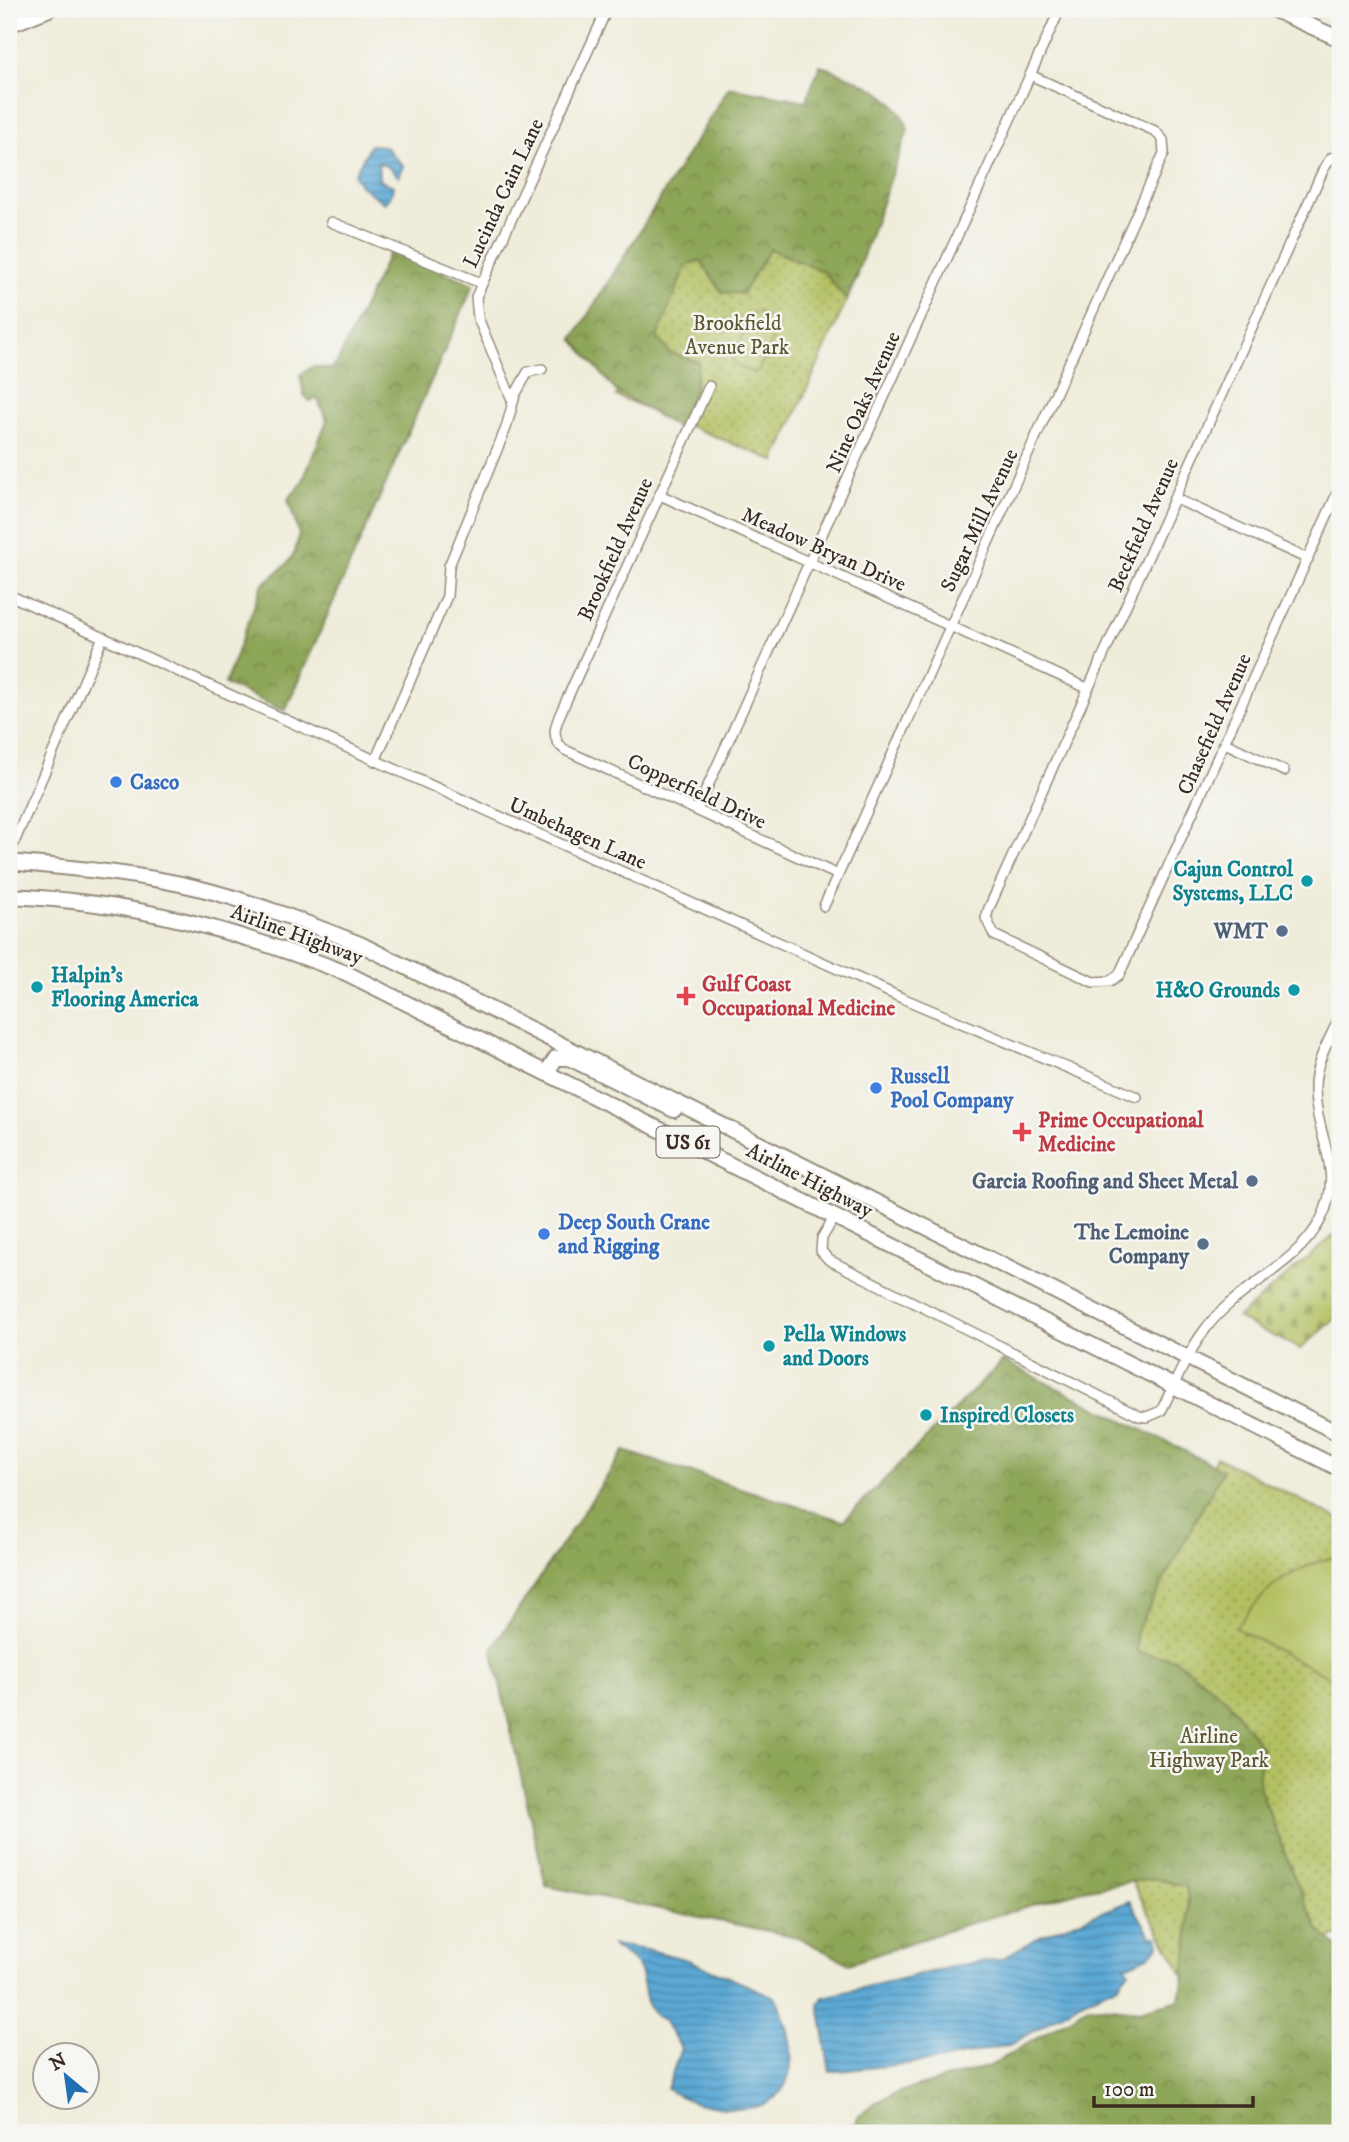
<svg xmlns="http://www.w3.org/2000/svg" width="1349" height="2142" viewBox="0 0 1349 2142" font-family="'IM FELL DW Pica',serif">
  <defs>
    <pattern id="green-dots" width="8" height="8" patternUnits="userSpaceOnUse" patternTransform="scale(1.75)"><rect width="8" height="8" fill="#b3c062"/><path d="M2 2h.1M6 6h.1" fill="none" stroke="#939c50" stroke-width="1.8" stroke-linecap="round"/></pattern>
    <pattern id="forest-crowns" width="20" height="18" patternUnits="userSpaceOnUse" patternTransform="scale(1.75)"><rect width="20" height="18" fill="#8ea658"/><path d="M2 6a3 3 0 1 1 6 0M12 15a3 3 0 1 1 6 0" fill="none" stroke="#758748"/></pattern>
    <pattern id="cemetery-stones" width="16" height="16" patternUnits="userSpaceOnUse" patternTransform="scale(1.75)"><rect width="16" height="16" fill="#b3c062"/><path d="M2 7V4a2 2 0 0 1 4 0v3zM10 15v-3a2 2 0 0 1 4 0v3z" fill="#939c50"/></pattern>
    <pattern id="water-rules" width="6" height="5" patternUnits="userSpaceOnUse" patternTransform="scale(1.75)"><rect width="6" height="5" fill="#5ca9d5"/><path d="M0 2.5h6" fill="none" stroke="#4d8aac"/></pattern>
  </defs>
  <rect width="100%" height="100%" fill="#f6f6f2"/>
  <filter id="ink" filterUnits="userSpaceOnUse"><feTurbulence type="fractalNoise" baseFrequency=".0143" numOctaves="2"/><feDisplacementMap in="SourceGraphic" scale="14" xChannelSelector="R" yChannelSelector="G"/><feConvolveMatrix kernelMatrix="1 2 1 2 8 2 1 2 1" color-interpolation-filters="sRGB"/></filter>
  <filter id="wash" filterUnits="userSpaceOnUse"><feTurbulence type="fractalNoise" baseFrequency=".00686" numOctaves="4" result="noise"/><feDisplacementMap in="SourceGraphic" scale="28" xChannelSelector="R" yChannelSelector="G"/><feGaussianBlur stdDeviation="1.57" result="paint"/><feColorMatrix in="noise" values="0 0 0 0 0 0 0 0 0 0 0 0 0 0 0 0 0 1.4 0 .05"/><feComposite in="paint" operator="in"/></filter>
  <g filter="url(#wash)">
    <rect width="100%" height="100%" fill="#efecda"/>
    <path fill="url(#green-dots)" stroke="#777540" stroke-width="2" d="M699 209 858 275 775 461 616 396Z
      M1216 1457 1340 1520V1935L1186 1980 1059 1750Z"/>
    <path fill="url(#forest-crowns)" stroke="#64683b" stroke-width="2" d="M820 65C853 79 898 91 908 130L847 301 824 272 770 249 742 294 722 292 700 260 686 265 657 338 670 353 699 362 694 390 678 428 615 390 573 339 729 87 806 101Z
      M390 251 474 284 285 711 225 684 262 585 287 564 295 552 299 534 288 499 301 485 327 420 317 398 310 401 304 395 300 375 313 366 329 369 336 365Z
      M1003 1361 1223 1470 1136 1632 1137 1652 1175 1659 1227 1700 1262 1747 1258 1783 1293 1874 1318 1930 1340 1949V2133H853L858 2117 876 2102 902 2091 990 2066 1090 2006 1139 2011 1180 2000C1186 1963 1193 1924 1186 1887L1154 1878 1083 1890 964 1925 849 1964 798 1937 546 1886 492 1649 624 1451 843 1521Z"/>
    <path fill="url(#cemetery-stones)" stroke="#777540" stroke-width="2" d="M1340 1230V1315L1300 1349 1237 1318Z"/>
    <path fill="#b3c062" stroke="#777540" stroke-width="2" d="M758 312 779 324 758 371 753 373 734 364 732 360 753 313Z
      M1330 1558H1340V1683L1235 1628C1268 1588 1280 1574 1330 1558Z"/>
    <path fill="url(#water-rules)" stroke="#4c6a7a" stroke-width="2" d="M370 145 385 146 403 166 399 177 387 166 378 163 379 180 394 186 390 198 384 203 360 185 354 175Z
      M1130 1901 1151 1936H1157L1159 1945 1149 1956 1125 1966 1129 1971 1118 1985 1081 2002 1012 2044 942 2060 830 2072 819 2004 823 1997 960 1965 1001 1959 1042 1935Z
      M612 1945 653 1951 688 1960 775 1997C803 2052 801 2117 723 2108 702 2105 685 2101 667 2089L681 2048 664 2020C639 2012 649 1984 637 1965 631 1956 618 1953 612 1945Z"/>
  </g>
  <g filter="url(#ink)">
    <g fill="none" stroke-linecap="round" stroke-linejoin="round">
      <defs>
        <path id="minor" d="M1340 154 1331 158 1324 168 989 908 986 918 994 935 1093 982 1110 981 1119 975 1340 487
          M331 222 481 283
          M709 386 566 701C559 718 546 736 565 750L838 875
          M513 402 478 318 476 297 607 9
          M660 495 1087 688
          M1174 498 1308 559
          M9 595 902 998 1137 1097
          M1225 743 1284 771
          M375 761 447 596 449 566 506 428 515 395 528 372 542 369
          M697 810 1060 9
          M9 854 103 637
          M824 906 1164 153 1163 140 1155 131 1030 75
          M835 1216 822 1238 821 1251 829 1260 1139 1416 1147 1417 1161 1411C1175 1384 1188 1351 1207 1327 1237 1287 1296 1266 1320 1221 1347 1170 1314 1136 1315 1086 1315 1062 1331 1037 1340 1016"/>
        <path id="primary" d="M1272 9 1340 39
          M9 25 49 9"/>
        <path id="trunk" d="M9 862C72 868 136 873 198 888 254 902 307 923 360 944L1340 1434
          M9 896C135 902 229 928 346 973L1340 1469
          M547 1072 556 1058H569L674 1110"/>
      </defs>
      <use href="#minor" stroke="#958b7c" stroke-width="12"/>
      <use href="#primary" stroke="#958b7c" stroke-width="18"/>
      <use href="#trunk" stroke="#958b7c" stroke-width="18"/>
      <use href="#minor" stroke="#fff" stroke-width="9"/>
      <use href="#primary" stroke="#fff" stroke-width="14"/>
      <use href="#trunk" stroke="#fff" stroke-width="14"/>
    </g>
  </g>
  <g fill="#3f7fe0" stroke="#f6f6f2" stroke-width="2.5">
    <circle cx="116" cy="782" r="7"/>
    <circle cx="876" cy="1088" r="7"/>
    <circle cx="544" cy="1234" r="7"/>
  </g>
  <g fill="#0f9aa8" stroke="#f6f6f2" stroke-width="2.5">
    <circle cx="1307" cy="881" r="7"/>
    <circle cx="37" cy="987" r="7"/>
    <circle cx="1294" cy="990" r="7"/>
    <circle cx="769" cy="1346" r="7"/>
    <circle cx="926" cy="1415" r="7"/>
  </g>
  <g fill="#5c6f8a" stroke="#f6f6f2" stroke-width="2.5">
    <circle cx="1282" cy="931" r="7"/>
    <circle cx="1252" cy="1181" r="7"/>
    <circle cx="1203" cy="1244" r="7"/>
  </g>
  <g fill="#e0444e" stroke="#f6f6f2" stroke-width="2.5">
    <path d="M682.5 985.5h7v7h7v7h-7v7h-7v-7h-7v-7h7z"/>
    <path d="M1018.5 1121.5h7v7h7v7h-7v7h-7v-7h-7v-7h7z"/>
  </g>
  <g text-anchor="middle" stroke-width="5" stroke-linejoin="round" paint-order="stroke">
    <rect fill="#f6f6f2" stroke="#73675e" stroke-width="2" x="656.5" y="1126.5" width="63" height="31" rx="5"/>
    <g font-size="19" font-weight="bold" fill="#3b2a1e">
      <text x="688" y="1149">US 61</text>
    </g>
    <g font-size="21" fill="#3b2a1e" stroke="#f6f6f2">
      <text transform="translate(503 193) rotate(-65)" y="7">Lucinda Cain Lane</text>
      <text transform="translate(863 402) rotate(-66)" y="7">Nine Oaks Avenue</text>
      <text transform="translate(979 520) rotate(-65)" y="7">Sugar Mill Avenue</text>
      <text transform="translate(1143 525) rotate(-66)" y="7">Beckfield Avenue</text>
      <text transform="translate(615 549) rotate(-66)" y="7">Brookfield Avenue</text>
      <text transform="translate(824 549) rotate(24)" y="7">Meadow Bryan Drive</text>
      <text transform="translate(1214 724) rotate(-66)" y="7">Chasefield Avenue</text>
      <text transform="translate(697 791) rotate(25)" y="7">Copperfield Drive</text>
      <text transform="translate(578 833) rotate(24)" y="7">Umbehagen Lane</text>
      <text transform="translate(297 934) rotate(20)" y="7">Airline Highway</text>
      <text transform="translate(810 1180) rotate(27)" y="7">Airline Highway</text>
    </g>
    <g font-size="21" fill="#5f5732" stroke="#f6f6f2">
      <text x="737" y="330">Brookfield<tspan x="737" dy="24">Avenue Park</tspan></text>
      <text x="1209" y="1743">Airline<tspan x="1209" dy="24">Highway Park</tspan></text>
    </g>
    <g font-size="21" font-weight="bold" fill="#366cbe" stroke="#f6f6f2" text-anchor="start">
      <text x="130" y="789">Casco</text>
      <text x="890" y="1083">Russell<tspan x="890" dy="24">Pool Company</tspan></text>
      <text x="558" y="1229">Deep South Crane<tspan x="558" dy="24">and Rigging</tspan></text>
    </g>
    <g font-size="21" font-weight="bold" fill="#0d838f" stroke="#f6f6f2" text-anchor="start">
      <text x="1293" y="876" text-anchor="end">Cajun Control<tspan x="1293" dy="24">Systems, LLC</tspan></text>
      <text x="51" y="982">Halpin's<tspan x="51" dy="24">Flooring America</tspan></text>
      <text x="1280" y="997" text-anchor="end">H&amp;O Grounds</text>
      <text x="783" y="1341">Pella Windows<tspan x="783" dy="24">and Doors</tspan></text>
      <text x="940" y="1422">Inspired Closets</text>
    </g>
    <g font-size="21" font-weight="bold" fill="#4e5e75" stroke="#f6f6f2" text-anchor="end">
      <text x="1268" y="938">WMT</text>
      <text x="1238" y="1188">Garcia Roofing and Sheet Metal</text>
      <text x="1189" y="1239">The Lemoine<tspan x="1189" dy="24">Company</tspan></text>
    </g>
    <g font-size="21" font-weight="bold" fill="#be3a42" stroke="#f6f6f2" text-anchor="start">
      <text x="702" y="991">Gulf Coast<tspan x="702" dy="24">Occupational Medicine</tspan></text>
      <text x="1038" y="1127">Prime Occupational<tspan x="1038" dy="24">Medicine</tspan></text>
    </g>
  </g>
  <rect width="1349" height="2142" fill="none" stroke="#f6f6f2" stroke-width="35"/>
  <g transform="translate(66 2076) rotate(331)"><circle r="33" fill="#f6f6f2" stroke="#aba49d" stroke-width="2"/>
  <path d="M0-5L12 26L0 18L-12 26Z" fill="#1f6fb2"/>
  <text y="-10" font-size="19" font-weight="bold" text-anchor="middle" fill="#3b2a1e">N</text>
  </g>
  <path d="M1094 2096v10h159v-10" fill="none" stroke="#3b2a1e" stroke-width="3.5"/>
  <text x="1104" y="2096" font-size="21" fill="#3b2a1e" stroke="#f6f6f2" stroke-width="5" paint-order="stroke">100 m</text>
</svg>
